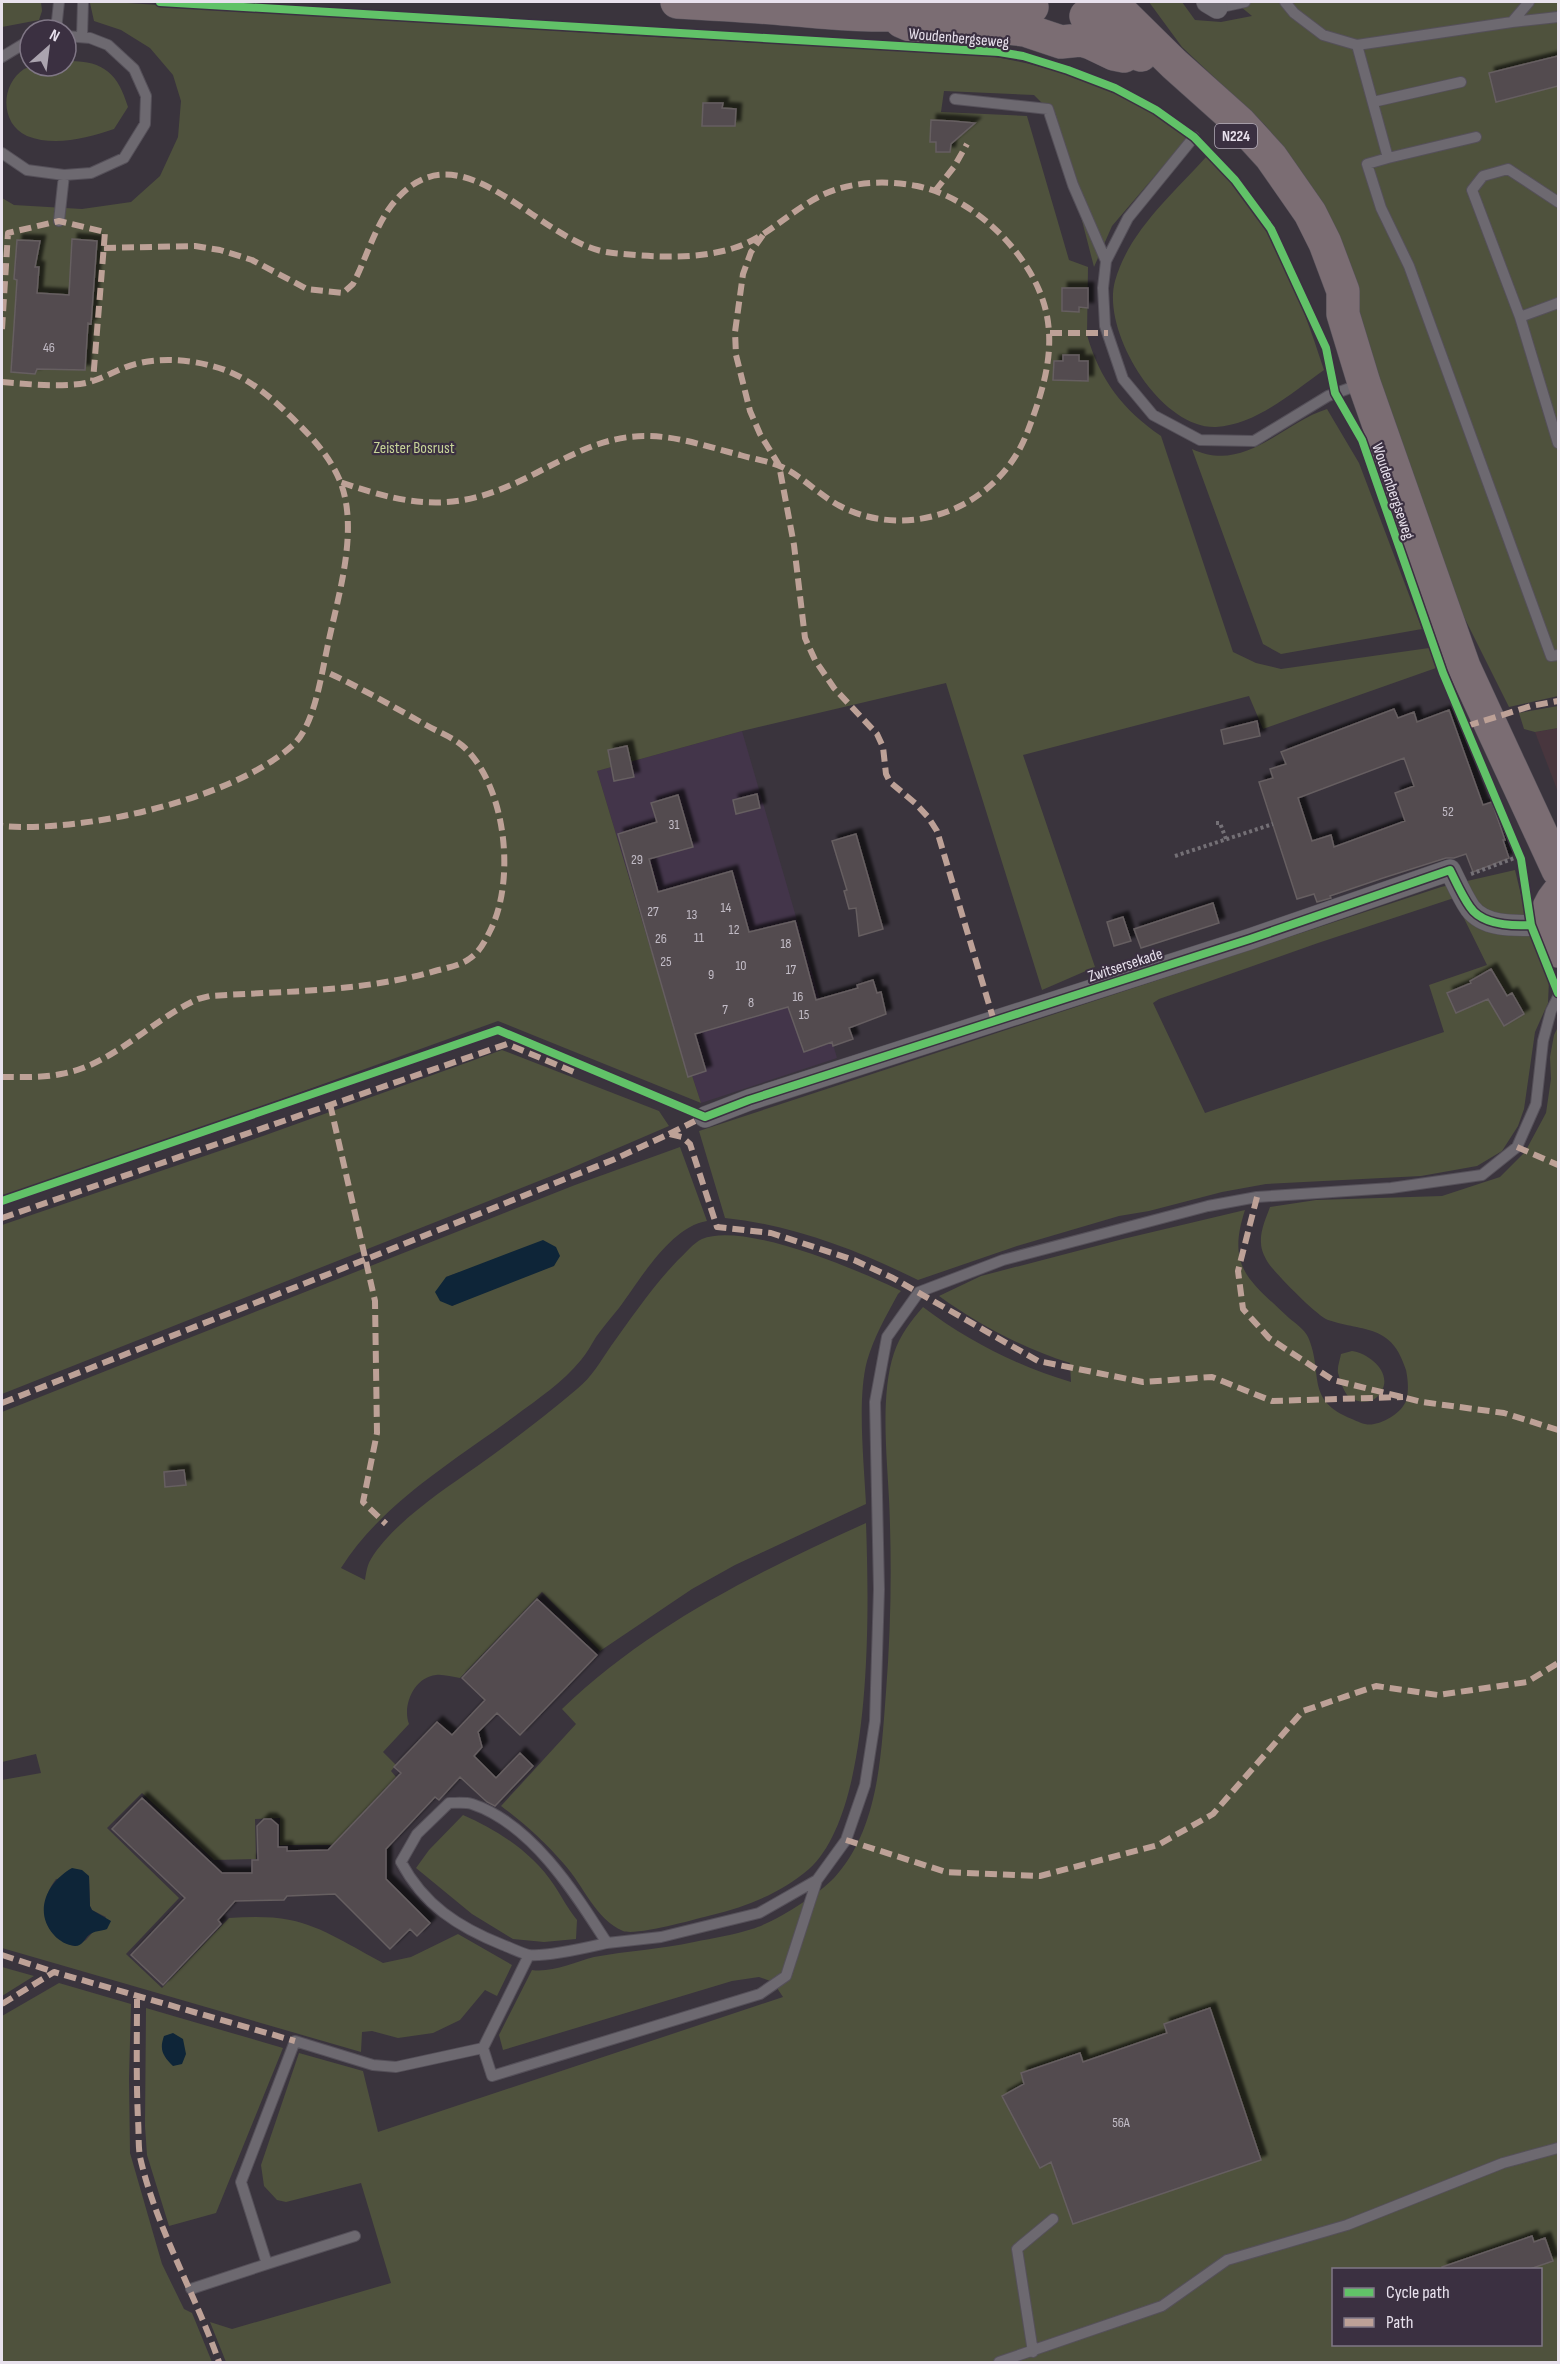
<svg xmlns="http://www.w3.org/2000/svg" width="1560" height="2364" viewBox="0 0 1560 2364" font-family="'Sofia Sans Condensed',sans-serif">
  <defs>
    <filter id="shadow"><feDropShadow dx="5.5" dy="-5.5" stdDeviation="1.5" flood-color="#0009"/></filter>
  </defs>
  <rect width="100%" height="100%" fill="#3a343d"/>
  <path fill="#48363e" d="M1558 728V792L1535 732Z"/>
  <path fill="#43354a" d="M742 731 837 1058 701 1103 649 944 597 771Z"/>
  <path fill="#4f523d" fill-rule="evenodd" d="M2 2H41L42 11 39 20 2 27Z
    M112 2 638 36 989 56C1063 68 1126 92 1188 137L1112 226 1094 267 1063 147 1048 109 1034 95 944 91 941 112 1027 116 1069 260 1088 267 1087 335C1100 380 1122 409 1161 436L1233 652 1256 663 1281 669 1429 648 1436 668 1263 729 1249 696 1023 755 1095 967 1042 990 946 683 742 731 597 771 649 944 701 1103 498 1021 246 1112 2 1196V198L14 205 82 209 131 202 160 176 178 137 181 101 173 75 150 48 121 30 94 21 90 3Z
    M1149 2H1182L1195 20 1221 22 1252 16 1235 2H1558V696L1509 707 1443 575 1288 154 1265 125 1182 47Z
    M66 61C103 60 118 73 128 107L114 129C87 138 55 147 27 136 0 124 0 85 24 69 36 63 53 66 66 66Z
    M1206 157C1215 165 1224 174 1232 183 1278 235 1303 306 1324 370 1293 392 1256 425 1216 427 1160 429 1101 331 1115 281 1129 231 1173 194 1206 157Z
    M1327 409 1359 463 1422 629 1281 654 1263 644 1192 449C1245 474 1282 423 1327 409Z
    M1558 706V728L1535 732 1524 729 1519 713Z
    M1515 870 1527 920 1549 980 1548 1003 1535 1032 1524 1109 1518 1126 1502 1151 1477 1166 1421 1176 1266 1184 1222 1192 1149 1211 1119 1216 1017 1246 918 1280C857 1250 793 1225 725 1218L699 1131 1441 887ZM1454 898 1487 965 1429 985 1444 1032 1205 1113 1153 1003 1159 999 1318 943Z
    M1558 1027V2362H226L210 2322 232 2329 391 2283 361 2183 286 2202 277 2200 264 2186 261 2165 299 2053 363 2071 378 2132 783 1997 773 1982 759 1977 732 1981 503 2050 499 2035 532 1970C551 1973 575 1962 594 1957 627 1951 661 1949 694 1942 713 1938 734 1935 752 1929 775 1922 818 1895 834 1878 879 1829 881 1755 886 1692 891 1627 892 1564 889 1499 887 1456 880 1395 894 1353 900 1335 911 1321 923 1307 968 1341 1017 1366 1071 1382L1070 1363C1023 1348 979 1325 939 1296L981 1276 1123 1239 1245 1210C1226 1268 1250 1281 1289 1318 1295 1323 1305 1330 1308 1337 1324 1373 1304 1400 1352 1419 1359 1422 1366 1426 1374 1424 1385 1422 1401 1413 1406 1401 1409 1392 1408 1379 1406 1370 1392 1324 1365 1332 1328 1320 1317 1316 1276 1274 1269 1264 1265 1258 1261 1250 1261 1243 1260 1231 1266 1218 1270 1207L1316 1200 1442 1196 1500 1177 1525 1152 1546 1113 1551 1079 1550 1057 1554 1035ZM1334 2270H1540V2344H1334Z
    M502 1050 659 1111 669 1126 569 1169 2 1394V1225L263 1136Z
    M680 1147 707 1221C670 1227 640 1280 619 1308 611 1318 603 1327 596 1337 591 1345 587 1353 581 1360 563 1382 538 1399 515 1416 454 1461 382 1503 341 1568L365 1580C366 1574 367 1565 371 1559 392 1524 443 1490 476 1467 511 1442 545 1416 577 1389 592 1377 600 1362 611 1346 632 1317 653 1286 678 1260 685 1254 693 1243 702 1239 744 1221 861 1271 901 1291L898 1294C886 1316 874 1337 867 1361 857 1399 864 1463 866 1504L735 1565 692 1589 600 1651 542 1592 460 1678C452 1677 443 1674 436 1675 414 1677 402 1706 409 1724L383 1752 396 1765 391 1771 396 1777 332 1845H280V1818L255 1819 256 1859 214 1860 142 1793 107 1828 179 1898 126 1954 162 1988 229 1918C249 1917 269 1916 290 1920 322 1926 354 1948 383 1963L411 1957 458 1934 512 1965 497 1996 485 1990 460 2020 433 2033 398 2038 372 2031 362 2032 361 2052 2 1948V1780L41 1773 36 1754 2 1762V1412L575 1185ZM460 1272 470 1298 452 1306 446 1277ZM89 1876 90 1906 92 1910 106 1917 86 1940 75 1946C42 1938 36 1905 56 1879Z
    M1352 1351C1372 1354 1397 1377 1377 1397 1369 1405 1354 1402 1347 1395 1343 1390 1340 1379 1338 1373 1337 1367 1340 1360 1341 1354Z
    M866 1523C869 1606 874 1811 809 1869 781 1893 748 1906 712 1915 696 1919 636 1936 623 1931 595 1919 584 1886 564 1864 545 1842 524 1823 501 1806L576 1724 562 1709C651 1624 756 1573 866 1523Z
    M463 1815C498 1830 533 1853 554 1885 562 1897 568 1909 577 1920L576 1939 544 1942 513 1939 472 1914 416 1868 429 1850Z
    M2 1967 34 1976 2 1996Z
    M59 1983 131 2004 129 2078 130 2153 162 2264 184 2309 192 2313 212 2362H2V2016Z
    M146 2008 283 2048 216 2213 169 2226 147 2155 145 2126Z"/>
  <path fill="#0e2538" d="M543 1240 556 1247 560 1256 554 1266 452 1306 440 1301 435 1292 446 1277Z
    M72 1868 82 1870 89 1876 90 1906 92 1910 111 1921 107 1929C102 1931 93 1931 89 1935 84 1939 83 1946 75 1946 67 1945 59 1941 54 1935 33 1912 47 1882 72 1868Z
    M173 2033 183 2039 186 2054 182 2064 173 2066C163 2056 159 2050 164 2036Z"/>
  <path fill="#524b4f" stroke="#665e61" stroke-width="1.5" fill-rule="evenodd" filter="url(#shadow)" d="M1558 56V86L1496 102 1489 73Z
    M703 103H723L722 108 736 109 735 126H702Z
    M931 120 952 121 975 123 951 144 950 152H936V142H930Z
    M72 239 97 241 91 324 88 323 85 370 37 369 35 374 11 372 17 280 14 279 17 240 40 241 35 267H39L37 293 69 295Z
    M1062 288H1088V308L1079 307V312L1062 311Z
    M1063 355H1079V361H1088V381L1053 380 1054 361H1063Z
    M1394 709 1398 718 1414 712 1417 722 1449 710 1483 805 1492 802 1505 840H1503L1509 858 1473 872 1466 854 1454 858H1446L1383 878 1330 896 1331 898 1317 902 1314 894 1297 899 1259 782 1273 778 1270 769 1286 764 1281 752ZM1404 758 1414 786 1395 793 1405 821 1334 847 1331 835 1312 841 1298 798Z
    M1257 721 1260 736 1224 744 1221 730Z
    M627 746 634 777 614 781 608 750Z
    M757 794 760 808 736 814 733 800Z
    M678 795 693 847 649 859 658 892 732 871 749 932 795 921 816 1000 858 988 857 985 873 980 877 993 881 992 886 1014 849 1028 853 1039 833 1046 832 1042 804 1052 788 1007 695 1034 706 1071 688 1077 618 834 657 822 651 803Z
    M856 834 883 929 859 936 856 908 849 909 844 891 847 890 832 841Z
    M1213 903 1219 923 1141 948 1134 929Z
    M1123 917 1131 941 1114 946 1107 922Z
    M1491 969 1507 996 1512 993 1524 1014 1504 1026 1488 999 1456 1013 1447 993 1471 983 1470 981Z
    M184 1470 186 1485 165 1487 164 1472Z
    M537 1599 597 1655 520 1735 497 1713 478 1732 482 1747 474 1756 496 1778 520 1753 533 1766 495 1806 487 1802 460 1777 439 1800 435 1797 386 1849V1879L430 1923 417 1936 410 1929 390 1949 335 1894 287 1896 284 1900 235 1901 218 1920 221 1924 163 1985 131 1955 185 1898 112 1829 142 1798 222 1873H252V1860H258L257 1826 264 1819H271L278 1825V1847H287V1851L328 1850 401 1773 394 1767 437 1722 452 1735 485 1700 462 1678Z
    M1210 2008 1261 2160 1073 2224 1051 2162 1040 2168 1002 2096 1024 2084 1021 2073 1080 2053 1083 2062 1167 2033 1164 2024Z
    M1532 2236 1534 2242 1545 2238 1553 2261 1527 2270H1443L1442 2267Z"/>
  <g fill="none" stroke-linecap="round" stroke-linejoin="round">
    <defs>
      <path id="service" d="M1285 2 1294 13 1323 35 1357 45 1512 22 1529 2
        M1217 8 1245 2
        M1512 22 1558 17
        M56 30 59 2
        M82 37 83 2
        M1357 45 1388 158 1476 137
        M2 57 30 40
        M955 99 1048 109 1073 185 1106 261
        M1373 102 1461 82
        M1194 137 1128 218 1106 261 1103 288 1105 326 1123 379 1153 415 1200 440 1254 441 1328 396 1361 384
        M2 153 27 170 64 175 91 173 124 158 145 124 146 96 134 69 108 45 90 38 66 36
        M1388 158 1367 164 1381 208 1409 266 1551 656 1558 655
        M59 221 64 175
        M1558 303 1520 317 1558 443
        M1520 317 1472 190 1483 176 1508 169 1558 202
        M449 1803C457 1803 465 1802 472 1804 532 1824 575 1893 607 1943 589 1947 548 1957 529 1955 521 1953 511 1948 503 1945 458 1927 424 1905 401 1862L417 1834Z
        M607 1943 661 1937 759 1913 817 1880 846 1840 865 1785 875 1721 879 1589 875 1402 887 1337 919 1292 1003 1260 1208 1206 1257 1197 1391 1188 1482 1175 1517 1147 1536 1104 1543 1041 1551 1011 1558 997
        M529 1955 483 2048 492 2076 760 1994 786 1976 817 1880
        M355 2236 267 2264 241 2182 295 2041 373 2065 396 2067 483 2048
        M191 2289 267 2264
        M1033 2352 1017 2249 1053 2219
        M999 2362 1162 2306 1227 2260 1347 2225 1503 2163 1558 2148"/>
      <path id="minor" d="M1207 2 1217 8
        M705 1117 749 1100 1250 939 1450 870C1456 882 1462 896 1470 908 1486 930 1523 925 1546 925"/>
      <path id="primary" d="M677 2C713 4 748 6 784 9 829 12 909 24 949 2
        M1111 2 1174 64 1240 123 1271 157 1310 213 1325 243 1343 291V314L1364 383 1464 667 1558 870
        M954 7C982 9 1005 0 1032 7
        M1086 16 1102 26 1141 55
        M901 21 922 30 997 27 1025 30 1061 42 1081 40 1091 43 1114 54 1124 56
        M1558 893C1539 915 1548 929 1558 951"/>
    </defs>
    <use href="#service" stroke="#555059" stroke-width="12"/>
    <use href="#minor" stroke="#555059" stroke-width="22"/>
    <use href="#primary" stroke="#555059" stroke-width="34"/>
    <path stroke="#747076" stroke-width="4" stroke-dasharray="3 3" stroke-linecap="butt" d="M1216 823H1220L1226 839
      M1175 856 1273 824
      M1471 874 1520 856"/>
    <use href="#service" stroke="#6d6970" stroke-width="10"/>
    <use href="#minor" stroke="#6d6970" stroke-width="21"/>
    <use href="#primary" stroke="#7b6d73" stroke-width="33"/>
    <path stroke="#bda197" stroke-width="6" stroke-dasharray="12 6" stroke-linecap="butt" d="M935 191 954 167 967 144
      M763 235 751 252 743 274 735 332 736 355 750 411 760 434 779 465 794 545 805 638 815 660 834 688 877 734 883 747 886 774 890 782 915 803 928 817 937 831 994 1021
      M104 248 195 246 220 250 252 260 307 289 343 293 353 284C366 259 374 229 391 206 460 116 539 247 613 253 652 257 696 260 734 248 763 239 783 218 808 203 840 182 880 179 917 186 968 196 1019 243 1039 290 1060 339 1045 386 1027 433 999 506 911 543 840 506 819 495 803 477 782 467 769 461 753 459 740 455 709 447 678 436 646 436 606 436 575 453 540 471 463 512 421 510 340 482
      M2 329 8 233 59 221 105 232 93 381
      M1050 333H1108
      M2 382C27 384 54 387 80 384 95 382 107 375 121 369 148 357 184 358 212 366 241 373 265 392 286 412 307 432 329 454 340 481 360 531 337 599 327 649 321 677 314 726 293 745 232 800 82 833 2 826
      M1467 726 1531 706 1558 701
      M2 1077C21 1077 42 1078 61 1074 113 1065 151 1020 198 999L210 996C285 991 362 992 435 971 446 968 459 966 469 959 479 953 485 941 490 931 516 880 506 788 465 748 455 738 438 732 426 725 392 706 358 686 322 670
      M330 1104 375 1301 377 1433 363 1502 386 1524
      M669 1134 695 1121
      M1517 1147 1558 1165
      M1257 1197 1238 1271 1243 1309 1269 1338 1333 1380 1422 1402 1504 1413 1558 1430
      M2 1218 507 1044 574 1072
      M2 1403 364 1260 615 1159 669 1134 682 1137 690 1144 717 1227 771 1233 854 1260 893 1278 1038 1361 1143 1382 1212 1377 1272 1401 1403 1397
      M846 1840 946 1872 1040 1876 1158 1845 1213 1814 1303 1711 1376 1686 1438 1695 1527 1682 1558 1663
      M2 1955 54 1972
      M137 1996C137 2037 136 2079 138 2120 139 2132 138 2145 140 2157 156 2228 195 2293 219 2362
      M2 2004 54 1972 295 2041"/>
    <defs>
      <path id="cycleway" d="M160 2 999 52 1023 56 1068 70 1115 88 1156 110 1194 137 1235 180 1271 229 1326 348 1335 393 1362 440 1443 673 1521 859 1531 925 1558 993
        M2 1201 498 1030 705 1117 749 1100 1250 939 1450 870C1456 882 1462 896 1470 907 1482 925 1512 926 1531 925"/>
    </defs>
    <use href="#cycleway" stroke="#3b3041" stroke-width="11"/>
    <use href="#cycleway" stroke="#61c268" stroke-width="8"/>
  </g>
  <g text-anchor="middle" stroke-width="4.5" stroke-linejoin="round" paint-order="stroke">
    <g font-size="14" fill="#c2bcc6">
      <text x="49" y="352">46</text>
      <text x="1448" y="816">52</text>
      <text x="674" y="829">31</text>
      <text x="637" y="864">29</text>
      <text x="726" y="912">14</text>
      <text x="653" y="916">27</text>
      <text x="692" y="919">13</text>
      <text x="734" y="934">12</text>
      <text x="699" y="942">11</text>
      <text x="661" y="943">26</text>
      <text x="786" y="948">18</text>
      <text x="666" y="966">25</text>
      <text x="741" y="970">10</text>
      <text x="791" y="974">17</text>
      <text x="711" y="979">9</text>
      <text x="798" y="1001">16</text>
      <text x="751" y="1007">8</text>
      <text x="725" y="1014">7</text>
      <text x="804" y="1019">15</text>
      <text x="1121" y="2127">56A</text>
    </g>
    <rect fill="#3b3041" stroke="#b4acb9" stroke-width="1.5" x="1215" y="124" width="42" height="24" rx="4.5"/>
    <g font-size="15" font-weight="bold" fill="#e8e1ed">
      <text x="1236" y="141">N224</text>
    </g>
    <g font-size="16" fill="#e8e1ed" stroke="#3b3041">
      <text transform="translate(959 37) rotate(5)" y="6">Woudenbergseweg</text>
      <text transform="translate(1394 491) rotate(71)" y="6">Woudenbergseweg</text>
      <text transform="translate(1125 964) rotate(-18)" y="6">Zwitsersekade</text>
    </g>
    <g font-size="16" fill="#c7d498" stroke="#3b3041">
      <text x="414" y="453">Zeister Bosrust</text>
    </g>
  </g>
  <rect width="1560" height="2364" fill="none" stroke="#e8e1ed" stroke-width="6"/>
  <rect x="1332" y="2268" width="210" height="78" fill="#3b3041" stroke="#807786" stroke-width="1.5"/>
  <rect x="1344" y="2288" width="30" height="9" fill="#61c268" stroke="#807786" stroke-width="1.5"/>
  <text x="1386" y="2298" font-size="18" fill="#e8e1ed">Cycle path</text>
  <rect x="1344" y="2318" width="30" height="9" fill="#bda197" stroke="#807786" stroke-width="1.5"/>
  <text x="1386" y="2328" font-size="18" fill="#e8e1ed">Path</text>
  <g transform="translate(48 48) rotate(28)"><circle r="28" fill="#3b3041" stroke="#807786" stroke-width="1.5"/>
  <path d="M0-4.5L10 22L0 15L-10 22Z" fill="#aba4af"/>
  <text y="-9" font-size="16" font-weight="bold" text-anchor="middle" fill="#e8e1ed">N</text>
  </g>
</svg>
